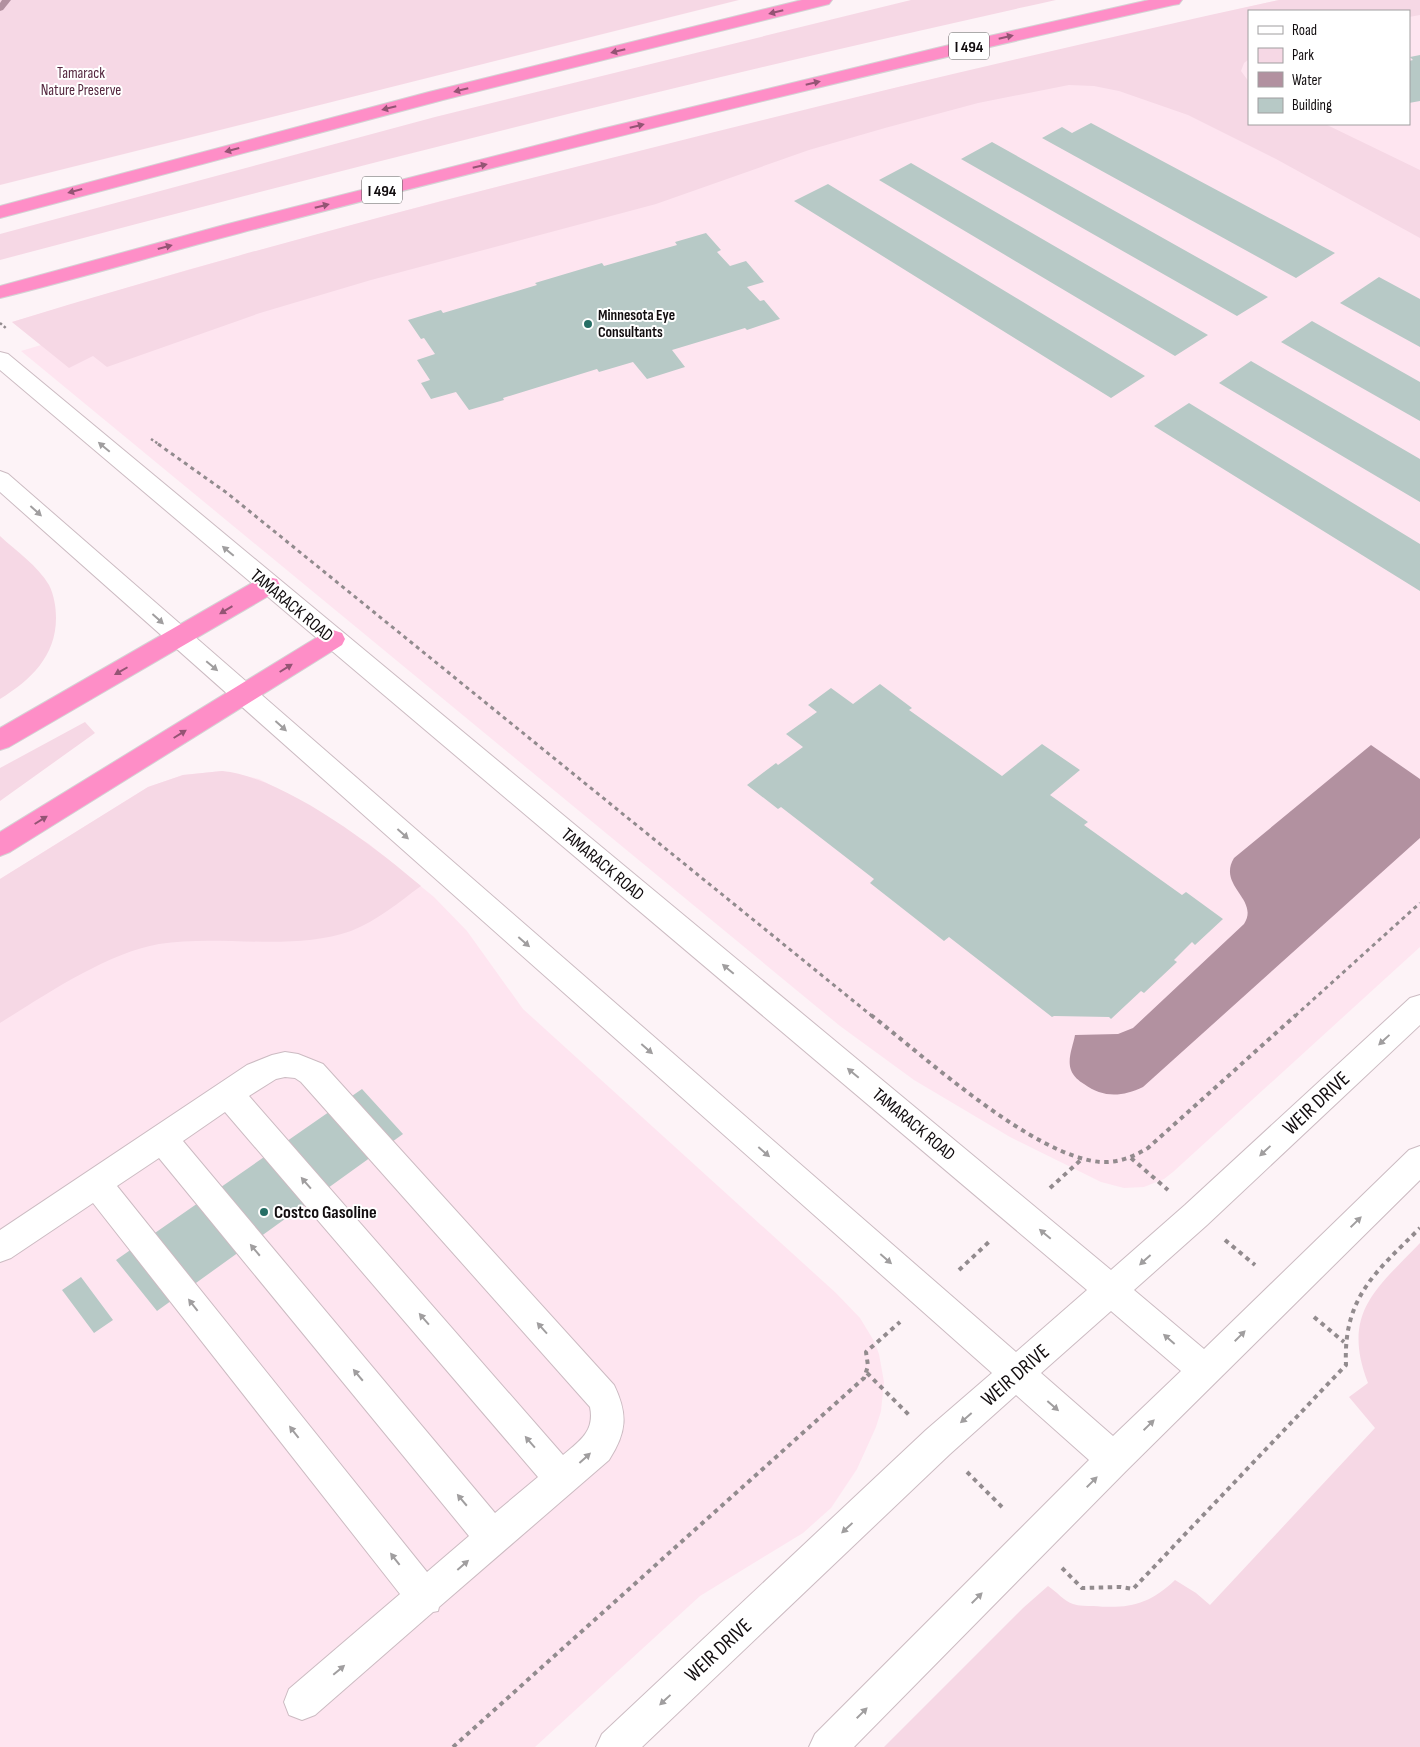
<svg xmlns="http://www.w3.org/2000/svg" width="1420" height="1747" viewBox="0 0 1420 1747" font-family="'Sofia Sans Condensed',sans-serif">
  <rect width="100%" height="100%" fill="#fdf3f7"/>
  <path fill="#fee5f0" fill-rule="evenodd" d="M1279 0H1420V947L1173 1172 1164 1179 1144 1187 1124 1188 1101 1182 1010 1137 914 1080 840 1026 21 351 41 345 12 322 187 270 441 201 903 86ZM1249 11H1409V124H1249Z
    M222 771 259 779 296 798 369 844 434 897 467 931 523 1009 836 1293 860 1318 874 1341 879 1354 884 1382 881 1411 876 1427 857 1469 831 1508 803 1533 700 1596 535 1747H0V879L148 787 183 775Z"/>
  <path fill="#f6d8e5" d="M0 0H739L0 185Z
    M911 0H1056C702 78 350 167 0 260V234L435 117Z
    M1279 0H1420V15L1409 17V11H1249V59L1244 63 1241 71 1249 82V124H1325L1420 170V238L1276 159 1188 115 1119 91 1094 86 1069 85 978 103 885 128 809 150 656 204 371 280 260 313 107 367 93 356 69 368 12 322C226 256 442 200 659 146 865 94 1072 45 1279 0Z
    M0 536C16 551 38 566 49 585 54 595 56 607 56 618 56 656 31 680 0 699Z
    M85 722 95 733 0 801V768Z
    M222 771C284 777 373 845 421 886 399 902 377 921 351 931 291 952 221 934 159 944 107 953 45 995 0 1023V879L148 787 183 775Z
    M1420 1243V1747H884L1023 1608 1048 1586C1056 1591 1065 1602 1073 1604 1079 1606 1087 1606 1093 1606 1128 1609 1149 1605 1175 1580L1196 1593 1210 1605 1375 1428 1349 1397 1368 1383C1341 1313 1376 1289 1420 1243Z"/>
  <path fill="#b291a0" d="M1371 745 1420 779V838L1143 1087C1122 1097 1103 1098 1084 1084 1079 1081 1073 1076 1071 1070 1067 1059 1073 1046 1075 1035L1118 1034 1133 1028 1244 924C1260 899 1217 886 1234 858Z"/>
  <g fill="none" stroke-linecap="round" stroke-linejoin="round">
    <path fill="#b291a0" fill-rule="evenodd" d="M2 0H11L3 10 0 11V3Z"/>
  </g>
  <path fill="#b7c9c6" d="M1420 55V101L1409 103V61L1413 60 1410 57Z
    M1091 123 1335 253 1296 278 1042 138 1062 127 1072 133Z
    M992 142 1268 297 1237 316 961 159Z
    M911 163 1208 335 1175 356 879 180Z
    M828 184 1145 376 1111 398 794 201Z
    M706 233 721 250 717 252 730 266 746 261 764 282 747 287 760 301 764 300 780 319 747 330 745 328 672 350 685 367 647 379 633 362 599 372 597 369 503 398 504 400 469 410 456 392 431 399 421 383 430 380 417 360 435 354 424 338 421 339 408 320 441 310 443 313 537 285 535 283 602 263 604 266 677 245 675 242Z
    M1379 277 1420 299V347L1340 303Z
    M1312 321 1420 382V421L1281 342Z
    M1251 361 1420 459V502L1219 383Z
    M1189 403 1420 544V591L1154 426Z
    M880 684 912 708 909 710 1002 776 1042 744 1080 770 1050 795 1088 822 1084 825 1182 895 1186 892 1223 919 1195 945 1192 942 1174 960 1177 962 1144 993 1141 991 1111 1019 1109 1017 1054 1016 1052 1017 949 937 944 941 870 883 874 879 781 807 778 809 747 785 776 763 778 765 803 747 786 734 817 712 808 705 831 688 853 704Z
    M362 1089 403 1134 157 1311 116 1260Z
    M81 1277 113 1320 94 1333 62 1290Z"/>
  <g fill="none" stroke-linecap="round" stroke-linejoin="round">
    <defs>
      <path id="minor" d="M0 352 8 354 1111 1270 1185 1205 1410 998 1420 995V1025L1207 1225 1134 1290 1204 1349 1409 1150 1420 1146V1180L1126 1471 854 1747H809L815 1734 1089 1460 1016 1395 950 1454 642 1747H596L602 1734 926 1430 992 1373 0 492V471L8 474 1016 1352 1087 1290 0 370ZM1111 1311 1181 1371 1113 1436 1041 1373Z
        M285 1052 298 1054 323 1064 614 1385C628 1414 627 1432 609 1460L439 1607 438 1611 433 1612 315 1715 302 1720 289 1715 284 1702 289 1689 400 1594 93 1203 11 1258 0 1262V1230L247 1065 272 1055ZM285 1077 295 1078 301 1082 590 1407C595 1431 580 1441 563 1455L249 1096 276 1079ZM225 1112 538 1477 495 1513 183 1141ZM159 1158 469 1536 427 1572 117 1186Z"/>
      <path id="highway" d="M802 0H832L829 4 443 100 0 218V206L429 92Z
        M1149 0H1182L1179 4 1173 5C861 75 550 152 240 233 160 254 81 278 0 298V286L224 225 597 130 945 46Z
        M268 577 277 579 280 585 277 591 9 747 0 750V728L259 579Z
        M333 630 342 633 345 639 342 645 10 852 0 856V832L324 633Z"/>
    </defs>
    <use href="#minor" stroke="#ccbbc2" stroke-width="2"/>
    <use href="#highway" stroke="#d4d3d4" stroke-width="2"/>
    <path stroke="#928b8e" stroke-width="2.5" stroke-dasharray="2.5 2.5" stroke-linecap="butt" d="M0 323 7 329
      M151 439 160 445"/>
    <path stroke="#928b8e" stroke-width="3" stroke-dasharray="4 4" stroke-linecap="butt" d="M158 444 227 493 872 1016
      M1295 1016 1420 903"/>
    <path stroke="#928b8e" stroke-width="4" stroke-dasharray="4.5 4.5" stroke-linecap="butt" d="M871 1015C925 1057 1034 1157 1101 1162 1118 1163 1133 1157 1148 1148L1296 1015
      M1131 1158 1168 1190
      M1050 1188 1083 1158
      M1225 1240 1255 1265
      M959 1270 991 1240
      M1314 1317 1344 1342
      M867 1373 909 1415
      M967 1472 1005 1510
      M1062 1568 1082 1588 1121 1587 1133 1589 1346 1365C1343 1297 1376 1272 1420 1228
      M453 1747 864 1378 868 1366 866 1352 900 1322"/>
    <use href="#minor" fill="#fff" fill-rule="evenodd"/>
    <use href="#highway" fill="#fe8ec7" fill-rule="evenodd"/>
  </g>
  <defs><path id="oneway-solid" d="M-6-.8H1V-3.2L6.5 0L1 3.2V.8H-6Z" transform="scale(1.25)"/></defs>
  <g fill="#945474">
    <use href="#oneway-solid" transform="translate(776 12) rotate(166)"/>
    <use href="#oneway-solid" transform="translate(1006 37) rotate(-13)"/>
    <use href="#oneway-solid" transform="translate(618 51) rotate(166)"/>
    <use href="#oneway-solid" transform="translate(813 83) rotate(-13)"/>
    <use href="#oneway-solid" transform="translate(461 90) rotate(166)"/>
    <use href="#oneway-solid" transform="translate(389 108) rotate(166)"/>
    <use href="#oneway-solid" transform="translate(637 126) rotate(-14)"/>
    <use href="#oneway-solid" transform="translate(232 150) rotate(165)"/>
    <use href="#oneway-solid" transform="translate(480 166) rotate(-14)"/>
    <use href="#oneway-solid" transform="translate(75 191) rotate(165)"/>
    <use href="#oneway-solid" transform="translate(322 206) rotate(-14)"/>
    <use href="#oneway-solid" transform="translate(165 247) rotate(-15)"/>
    <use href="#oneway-solid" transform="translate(226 610) rotate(149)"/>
    <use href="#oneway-solid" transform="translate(286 668) rotate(-32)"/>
    <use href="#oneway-solid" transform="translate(121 671) rotate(150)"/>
    <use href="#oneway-solid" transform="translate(180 734) rotate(-32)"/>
    <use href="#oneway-solid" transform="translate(41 820) rotate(-32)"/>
  </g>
  <g fill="#a09e9f">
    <use href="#oneway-solid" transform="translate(104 447) rotate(-140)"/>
    <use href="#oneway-solid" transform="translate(36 511) rotate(42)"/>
    <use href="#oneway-solid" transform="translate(228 551) rotate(-140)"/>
    <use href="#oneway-solid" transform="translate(158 619) rotate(42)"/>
    <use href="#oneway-solid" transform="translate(212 666) rotate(40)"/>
    <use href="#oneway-solid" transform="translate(281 726) rotate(42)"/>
    <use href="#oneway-solid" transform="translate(403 834) rotate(42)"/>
    <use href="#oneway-solid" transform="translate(524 942) rotate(41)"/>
    <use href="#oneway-solid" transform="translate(728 969) rotate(-140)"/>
    <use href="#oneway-solid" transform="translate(1384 1040) rotate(137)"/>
    <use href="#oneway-solid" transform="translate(647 1049) rotate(41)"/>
    <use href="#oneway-solid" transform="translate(853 1073) rotate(-140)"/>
    <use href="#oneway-solid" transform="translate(1265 1151) rotate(137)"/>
    <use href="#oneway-solid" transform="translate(764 1152) rotate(41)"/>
    <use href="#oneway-solid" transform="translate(306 1183) rotate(-131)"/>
    <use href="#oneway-solid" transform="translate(1356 1222) rotate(-44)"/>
    <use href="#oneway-solid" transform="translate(1045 1234) rotate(-140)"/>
    <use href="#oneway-solid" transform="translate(255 1250) rotate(-130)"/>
    <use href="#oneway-solid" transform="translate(886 1259) rotate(41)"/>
    <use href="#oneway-solid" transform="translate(1145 1260) rotate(138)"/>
    <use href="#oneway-solid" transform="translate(193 1305) rotate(-128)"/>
    <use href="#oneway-solid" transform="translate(424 1319) rotate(-131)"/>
    <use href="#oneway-solid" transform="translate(542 1328) rotate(-132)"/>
    <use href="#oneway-solid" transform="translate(1240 1336) rotate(-45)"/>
    <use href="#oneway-solid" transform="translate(1169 1339) rotate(-139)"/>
    <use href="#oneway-solid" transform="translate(358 1375) rotate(-130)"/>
    <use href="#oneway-solid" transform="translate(1053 1406) rotate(41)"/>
    <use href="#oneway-solid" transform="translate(966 1418) rotate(139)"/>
    <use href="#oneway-solid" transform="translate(1149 1425) rotate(-44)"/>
    <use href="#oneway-solid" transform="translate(294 1432) rotate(-128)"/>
    <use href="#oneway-solid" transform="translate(530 1442) rotate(-131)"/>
    <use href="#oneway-solid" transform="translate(585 1458) rotate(-42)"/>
    <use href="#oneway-solid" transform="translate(1092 1482) rotate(-45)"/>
    <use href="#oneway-solid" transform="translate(462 1500) rotate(-130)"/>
    <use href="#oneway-solid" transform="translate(847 1528) rotate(137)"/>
    <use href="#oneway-solid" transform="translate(395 1559) rotate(-128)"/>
    <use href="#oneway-solid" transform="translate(463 1565) rotate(-41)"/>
    <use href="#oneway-solid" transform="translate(977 1598) rotate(-45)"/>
    <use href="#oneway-solid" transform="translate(339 1670) rotate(-40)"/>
    <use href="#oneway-solid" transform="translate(665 1700) rotate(137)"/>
    <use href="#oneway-solid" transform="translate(862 1713) rotate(-45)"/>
  </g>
  <g fill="#266e65" stroke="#fff" stroke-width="2">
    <circle cx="588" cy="324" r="5"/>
    <circle cx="264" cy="1212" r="5"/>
  </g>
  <g text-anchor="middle" stroke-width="4" stroke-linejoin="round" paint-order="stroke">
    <g font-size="15" fill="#55273f" stroke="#fff">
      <text x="81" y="78">Tamarack<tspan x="81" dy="17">Nature Preserve</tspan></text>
    </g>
    <g font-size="15" font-weight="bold" fill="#120d0f" stroke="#fff" text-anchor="start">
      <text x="598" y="320">Minnesota Eye<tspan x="598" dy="17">Consultants</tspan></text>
    </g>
    <g fill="#fff" stroke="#595657" stroke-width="1">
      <rect x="949" y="32.5" width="40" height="27" rx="4"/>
      <rect x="362" y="176.5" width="40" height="27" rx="4"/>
    </g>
    <g font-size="16" font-weight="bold" fill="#120d0f">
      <text x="969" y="52">I 494</text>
      <text x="382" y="196">I 494</text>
    </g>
    <g font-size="18" fill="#120d0f" stroke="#fff">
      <text transform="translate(292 605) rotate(40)" y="6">TAMARACK ROAD</text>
      <text transform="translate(603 864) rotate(40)" y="6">TAMARACK ROAD</text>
      <text transform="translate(914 1124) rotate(40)" y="6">TAMARACK ROAD</text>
    </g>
    <g font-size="18" font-weight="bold" fill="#120d0f" stroke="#fff" text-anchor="start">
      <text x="274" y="1218">Costco Gasoline</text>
    </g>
    <g font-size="21" fill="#120d0f" stroke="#fff">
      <text transform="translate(1316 1103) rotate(-43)" y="7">WEIR DRIVE</text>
      <text transform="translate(1015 1375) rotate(-41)" y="7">WEIR DRIVE</text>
      <text transform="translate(718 1650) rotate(-43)" y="7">WEIR DRIVE</text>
    </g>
  </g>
  <rect x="1248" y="10" width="162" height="115" fill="#ffffff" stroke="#a09e9f"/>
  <rect x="1258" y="26" width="25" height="8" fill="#ffffff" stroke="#a09e9f"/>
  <text x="1292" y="35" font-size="15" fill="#120d0f">Road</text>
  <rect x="1258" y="48" width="25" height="15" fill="#f6d8e5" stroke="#a09e9f"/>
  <text x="1292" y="60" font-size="15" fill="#120d0f">Park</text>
  <rect x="1258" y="72" width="25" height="15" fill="#b291a0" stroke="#a09e9f"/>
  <text x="1292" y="85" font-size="15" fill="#120d0f">Water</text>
  <rect x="1258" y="98" width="25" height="15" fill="#b7c9c6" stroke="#a09e9f"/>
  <text x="1292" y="110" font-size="15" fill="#120d0f">Building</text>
</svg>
